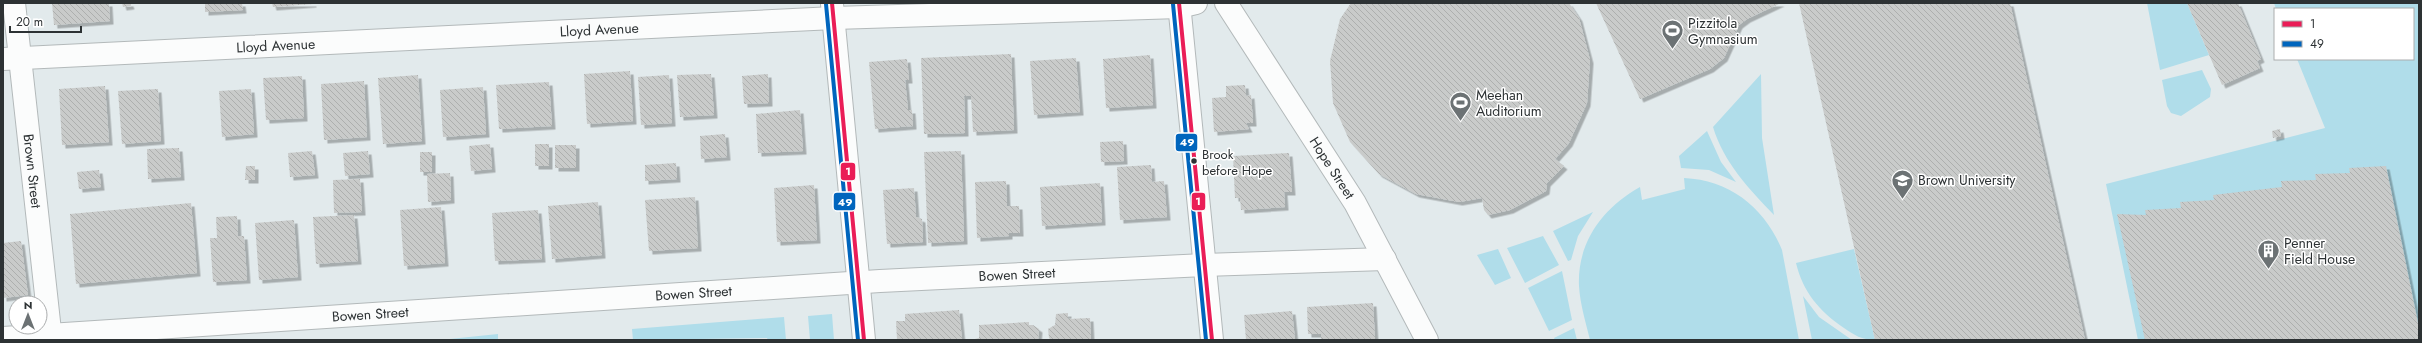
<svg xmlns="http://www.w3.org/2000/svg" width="2422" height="343" viewBox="0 0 2422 343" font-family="Jost,sans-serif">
  <defs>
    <pattern id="building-back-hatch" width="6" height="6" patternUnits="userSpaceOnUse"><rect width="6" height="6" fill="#c9cbca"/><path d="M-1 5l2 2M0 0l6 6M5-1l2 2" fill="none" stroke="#adafae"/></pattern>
    <filter id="shadow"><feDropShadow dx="3.5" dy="3.5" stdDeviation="0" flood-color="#0004"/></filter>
  </defs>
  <rect width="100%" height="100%" fill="#e2eaec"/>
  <path fill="#b0ddea" d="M2147 3H2187L2209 55 2160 70Z
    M2274 3H2419V340H2138L2106 184 2325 128 2297 59H2413V9H2276Z
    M2202 70 2211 89 2210 97 2181 116 2171 113 2167 106 2162 80Z
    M1761 74 1762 138 1774 215C1749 189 1724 163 1713 127Z
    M1707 131 1721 162 1736 182 1709 170 1681 168 1679 156Z
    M1684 178C1730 180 1765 208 1782 250L1799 340H1590C1586 323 1580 304 1579 286 1577 242 1603 208 1640 187L1642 200 1685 189Z
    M1593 212 1578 236 1571 260 1568 261 1553 231Z
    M1543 236 1559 265 1525 283 1507 248Z
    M1498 249 1511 278 1495 285 1477 255Z
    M1854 249 1875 340C1862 340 1854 335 1844 328 1819 311 1803 292 1796 263Z
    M1562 271 1572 320 1549 331 1528 288Z
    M1803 296 1819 317 1852 340H1812Z
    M832 314 834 340H810L808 316Z
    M784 317 786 340H768L767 338 633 340 632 329Z
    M1574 328 1577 340H1555L1554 338Z
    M498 334V340H440Z"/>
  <path fill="url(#building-back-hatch)" filter="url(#shadow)" d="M52 3H109L110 21 54 25Z
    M122 3H130L131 6 123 7Z
    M205 3H242L243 10 205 12Z
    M272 3H313V4L273 7Z
    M1351 3H1569L1579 18 1590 60 1587 103 1569 143 1555 159 1564 166 1547 183 1546 191 1510 210 1488 215 1484 210 1482 198 1459 202 1416 194 1379 174 1350 142 1333 103 1330 61 1340 19Z
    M1596 3H1781L1747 19 1739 25 1724 58 1710 69 1640 99Z
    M1799 3H2010L2085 340H1875Z
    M2187 3H2238L2261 59 2257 61 2260 68 2222 85Z
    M1011 54 1014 130 973 132 971 96H964L965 133 924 134 921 58Z
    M1150 55 1153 105 1106 108 1103 59Z
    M1076 58 1080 112 1034 115 1030 61Z
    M907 59 909 80H905L908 110H912L913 126 875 129 869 62Z
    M630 71 633 121 587 124 584 74Z
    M711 74 714 115 680 117 677 75Z
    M768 74 769 103 744 104 742 76Z
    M418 75 422 141 383 144 378 78Z
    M669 75 672 123 641 125 638 77Z
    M302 76 304 118 266 120 263 78Z
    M364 81 367 137 324 140 321 84Z
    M549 82 552 126 499 129 496 85Z
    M1245 85 1246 96 1251 95 1253 123H1246L1249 129 1214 132 1212 98 1226 97V86Z
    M105 86 109 142 62 145 59 89Z
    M483 87 486 134 443 137 440 90Z
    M158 89 161 141 122 144 118 91Z
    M251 89 254 134 222 137 219 91Z
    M800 110 803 151 758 153 756 114Z
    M2280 129 2281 136 2273 138 2272 131Z
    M725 134 727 157 701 159 700 136Z
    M1123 141 1124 161 1101 162 1100 142Z
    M490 144 492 169 471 171 469 146Z
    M535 144H549V166H535Z
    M555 145H576V168H555Z
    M179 148 181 177 148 179 147 149Z
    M312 151 315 175 290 177 288 153Z
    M368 151 370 174 345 176 343 153Z
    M961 151 964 241 928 243 924 152Z
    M420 152H432V172H420Z
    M1289 153 1292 192H1284L1285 207 1241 210 1240 198H1235L1233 156Z
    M676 163 677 179 645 181V165Z
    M1151 165 1152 182 1164 181 1167 217 1120 220 1117 167Z
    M246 166H255V180H245Z
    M2386 166 2419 328V340H2145L2117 214 2146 215 2145 210 2181 208 2180 202 2214 200 2213 195 2282 187 2281 181 2316 180 2315 174 2350 173 2349 168Z
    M99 170 101 187 79 189 77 172Z
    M450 173 451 200 428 202 427 174Z
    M360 179 362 212 334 213 333 180Z
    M1006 181 1007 206H1019L1020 233H1009V236L977 238 975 182Z
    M1100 183 1102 222 1042 226 1040 187Z
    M814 185 817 240 777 242 774 188Z
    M914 188 916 217 922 219 923 242 887 244 883 190Z
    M695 197 698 248 649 251 645 200Z
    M598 202 602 255 552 259 548 206Z
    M191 203 197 273 76 284 70 214Z
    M441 207 445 263 404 266 400 210Z
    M538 210 542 259 495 261 492 213Z
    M354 215 358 261 316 264 313 217Z
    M237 216 238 236H244L247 280 213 282 210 238H217L216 217Z
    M294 220 298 277 259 280 255 223Z
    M21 241 28 295 3 298V243Z
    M1373 303 1375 340H1321V334H1308L1307 307Z
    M959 310 962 340H897L896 321H905V314Z
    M1292 311 1295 340H1246L1244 315Z
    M1068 313V319L1090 318 1091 340H1051L1049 338 1048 329 1055 325 1056 314Z
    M1029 322V325H1033L1039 329 1038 340H971L979 338V325Z"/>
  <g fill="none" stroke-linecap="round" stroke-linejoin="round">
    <defs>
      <g id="minor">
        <path id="s1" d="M14 3 51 340"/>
        <path d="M1179 3 1212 340"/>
        <path id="s2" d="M1226 3 1355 203 1427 340"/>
        <path d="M832 4 864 340"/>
        <path id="s3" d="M3 59 834 18 1179 7 1196 3"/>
        <path id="s4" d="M3 338 880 281 1204 265 1385 259"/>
      </g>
    </defs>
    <use href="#minor" stroke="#b3b9ba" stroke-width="24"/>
    <use href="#minor" stroke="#fbfcfc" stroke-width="22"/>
    <defs>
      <path id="bus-1" d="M832 3 864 340
        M1179 3 1212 340"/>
      <path id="bus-2" d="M826 4 858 340
        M1173 4 1206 340"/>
    </defs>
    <use href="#bus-1" stroke="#fff" stroke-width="7"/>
    <use href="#bus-2" stroke="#fff" stroke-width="7"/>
    <use href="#bus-1" stroke="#ea1d57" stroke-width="4"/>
    <use href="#bus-2" stroke="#0065bd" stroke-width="4"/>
  </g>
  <defs>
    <symbol id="stadium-pin" viewBox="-11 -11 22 30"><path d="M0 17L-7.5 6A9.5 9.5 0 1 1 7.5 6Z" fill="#6c7274" stroke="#fff"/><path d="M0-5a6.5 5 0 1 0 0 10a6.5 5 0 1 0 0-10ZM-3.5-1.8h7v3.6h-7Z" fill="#fff"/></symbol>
    <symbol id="university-pin" viewBox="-11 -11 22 30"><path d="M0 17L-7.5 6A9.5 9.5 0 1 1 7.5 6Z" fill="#6c7274" stroke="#fff"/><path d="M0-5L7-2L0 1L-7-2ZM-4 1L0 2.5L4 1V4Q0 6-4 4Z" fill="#fff"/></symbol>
    <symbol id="building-pin" viewBox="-11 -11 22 30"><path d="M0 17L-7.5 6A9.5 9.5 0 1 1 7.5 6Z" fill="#6c7274" stroke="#fff"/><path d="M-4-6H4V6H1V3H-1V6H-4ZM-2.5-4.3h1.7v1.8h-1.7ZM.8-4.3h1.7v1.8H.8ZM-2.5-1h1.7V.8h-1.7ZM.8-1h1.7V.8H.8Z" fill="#fff"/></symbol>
  </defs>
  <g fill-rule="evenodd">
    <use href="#stadium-pin" x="1660" y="18" width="25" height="34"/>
    <use href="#stadium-pin" x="1448" y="90" width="25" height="34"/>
    <use href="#university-pin" x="1890" y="168" width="25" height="34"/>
    <use href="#building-pin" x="2256" y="238" width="25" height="34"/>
  </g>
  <circle fill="#2d3234" stroke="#fff" stroke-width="1.5" cx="1194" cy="161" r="3.5"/>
  <g text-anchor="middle" stroke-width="3" stroke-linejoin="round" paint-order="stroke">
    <g font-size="13" fill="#2d3234" stroke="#fff" text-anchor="start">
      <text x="1202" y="159">Brook<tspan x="1202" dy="16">before Hope</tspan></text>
    </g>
    <g font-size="14" fill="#2d3234" stroke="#fff" text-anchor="start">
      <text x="1688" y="28">Pizzitola<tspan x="1688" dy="16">Gymnasium</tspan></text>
      <text x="1476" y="100">Meehan<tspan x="1476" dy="16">Auditorium</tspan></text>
      <text x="1918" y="185">Brown University</text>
      <text x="2284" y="248">Penner<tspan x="2284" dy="16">Field House</tspan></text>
    </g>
    <g font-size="14" fill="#2d3234" stroke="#fff">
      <text dy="5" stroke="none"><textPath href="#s3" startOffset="597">Lloyd Avenue</textPath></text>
      <text dy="5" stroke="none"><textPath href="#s3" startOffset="273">Lloyd Avenue</textPath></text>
      <text dy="5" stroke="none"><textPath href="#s2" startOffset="196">Hope Street</textPath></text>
      <text dy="5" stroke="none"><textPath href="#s1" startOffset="169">Brown Street</textPath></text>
      <text dy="5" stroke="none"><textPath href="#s4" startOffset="1016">Bowen Street</textPath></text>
      <text dy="5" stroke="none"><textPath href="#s4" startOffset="692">Bowen Street</textPath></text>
      <text dy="5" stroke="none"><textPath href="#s4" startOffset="368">Bowen Street</textPath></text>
    </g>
  </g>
  <g stroke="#fff" stroke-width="1.5">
    <rect x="1175" y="133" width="23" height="19" rx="4" fill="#0065bd"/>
    <rect x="840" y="162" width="16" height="19" rx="4" fill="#ea1d57"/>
    <rect x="1191" y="192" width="15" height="19" rx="4" fill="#ea1d57"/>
    <rect x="833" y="192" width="23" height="19" rx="4" fill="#0065bd"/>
  </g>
  <g font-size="11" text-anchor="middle" font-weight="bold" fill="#fff">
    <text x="1187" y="146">49</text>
    <text x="848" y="175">1</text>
    <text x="1198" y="205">1</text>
    <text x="845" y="206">49</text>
  </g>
  <rect width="2422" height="343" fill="none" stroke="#2d3234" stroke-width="8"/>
  <rect x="2274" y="8" width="140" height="52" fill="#ffffff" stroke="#abadae"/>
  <rect x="2282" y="21" width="20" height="6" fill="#ea1d57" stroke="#abadae"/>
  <text x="2310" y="28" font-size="12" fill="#2d3234">1</text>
  <rect x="2282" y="41" width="20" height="6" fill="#0065bd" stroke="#abadae"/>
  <text x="2310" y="48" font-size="12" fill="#2d3234">49</text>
  <g transform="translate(28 315)"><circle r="19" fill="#ffffff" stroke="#abadae"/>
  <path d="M0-3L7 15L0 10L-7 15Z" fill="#6c7274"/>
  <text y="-6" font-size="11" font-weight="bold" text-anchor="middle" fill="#2d3234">N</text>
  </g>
  <path d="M10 26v6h71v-6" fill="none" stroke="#2d3234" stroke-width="2"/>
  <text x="16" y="26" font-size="12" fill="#2d3234" stroke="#ffffff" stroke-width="3" paint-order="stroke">20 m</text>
</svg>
